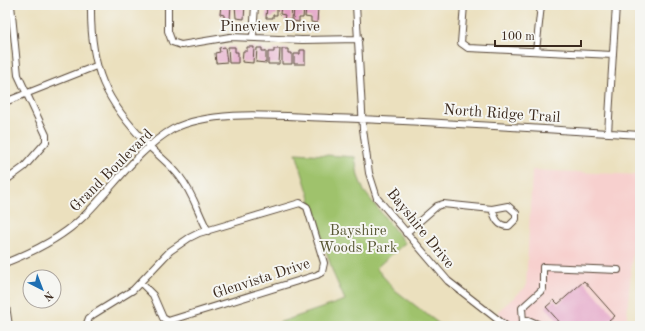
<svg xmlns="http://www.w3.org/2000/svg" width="645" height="331" viewBox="0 0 645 331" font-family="'Old Standard TT',serif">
  <rect width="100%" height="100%" fill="#f6f6f2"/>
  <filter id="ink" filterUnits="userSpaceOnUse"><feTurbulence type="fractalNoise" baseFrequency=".025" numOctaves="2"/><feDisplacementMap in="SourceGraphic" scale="8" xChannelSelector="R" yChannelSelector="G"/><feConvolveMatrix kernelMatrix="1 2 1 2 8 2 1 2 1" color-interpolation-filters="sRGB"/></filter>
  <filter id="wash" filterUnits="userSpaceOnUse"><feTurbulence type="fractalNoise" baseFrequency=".012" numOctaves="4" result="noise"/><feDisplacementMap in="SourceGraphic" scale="16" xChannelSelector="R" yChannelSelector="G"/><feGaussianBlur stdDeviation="0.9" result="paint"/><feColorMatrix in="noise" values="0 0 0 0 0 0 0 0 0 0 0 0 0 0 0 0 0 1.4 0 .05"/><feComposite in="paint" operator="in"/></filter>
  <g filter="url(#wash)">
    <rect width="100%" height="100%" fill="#ebe0be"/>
    <path fill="#f7d0ce" d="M532 170 640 175 626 326H513L497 312 526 287Z"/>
    <path fill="#9fc26c" stroke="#6d7645" d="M296 153 355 157 358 176 364 191 405 243 376 268 395 290 442 326H269L345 300 333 273Z"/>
    <g id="blocks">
      <path fill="#e39ec4" d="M221 5H231L230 19 224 18V15L220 14Z
        M235 5H245L244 19 236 18Z
        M267 5H277V15H273V18H266Z
        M281 5H292L291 20H284L285 15 280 14Z
        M294 5 304 6 303 18H299V22L293 21Z
        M306 7H318L317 23 311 22V18L305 17Z
        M225 47 227 62 216 63 215 53 220 52 219 48Z
        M228 47H235V52H238V63H229Z
        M247 47H254L253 63 242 62 243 51H247Z
        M257 48H262V51H266V63L256 62Z
        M274 49H280L279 64H268V52H274Z
        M282 49H288V53H292V64H282Z
        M300 50H305V64H294V54H300Z
        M584 281 615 316 603 326H563L546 307 554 300 558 304Z"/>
    </g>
  </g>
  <g filter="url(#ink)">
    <use href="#blocks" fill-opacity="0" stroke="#554536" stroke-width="1"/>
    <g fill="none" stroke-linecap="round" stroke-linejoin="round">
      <defs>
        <path id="minor" d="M91 5C90 69 105 101 150 147 160 157 172 166 180 177 193 193 198 213 208 231
          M168 5V31L172 42 181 45 230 37 302 40 359 39
          M356 5 363 129 369 173 377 198 448 281 506 326
          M464 5 461 43 468 48 613 55
          M253 37 255 5
          M536 51 541 5
          M5 102 96 66
          M608 133 616 5
          M5 181 24 167 46 142V135L18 75 11 5
          M508 206 516 213V219L509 226C498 227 495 218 492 209Z
          M406 233 437 206 443 204 492 209
          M5 263C33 252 60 239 82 218 110 191 140 147 173 129 214 108 285 117 330 118 434 121 537 129 640 135
          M5 299 9 326
          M523 322 522 308 543 289V267L618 270
          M86 326 89 318 94 314 133 290 170 251 189 238 199 233 300 203 307 207 324 263 322 272 317 275 168 321 163 318 153 295 141 283
          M519 326 528 320 542 326"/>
      </defs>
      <use href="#minor" stroke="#554536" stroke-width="8"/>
      <use href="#minor" stroke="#fff" stroke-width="6"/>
    </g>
  </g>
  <g text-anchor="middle" stroke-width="4" stroke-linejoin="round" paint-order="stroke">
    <g font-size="15" fill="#3b2a1e" stroke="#f6f6f2">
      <text x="270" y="31">Pineview Drive</text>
      <text transform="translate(502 113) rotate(4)" y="5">North Ridge Trail</text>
      <text transform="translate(111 170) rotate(-45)" y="5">Grand Boulevard</text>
      <text transform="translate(421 228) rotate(51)" y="5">Bayshire Drive</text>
      <text transform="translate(261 278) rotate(-18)" y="5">Glenvista Drive</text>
    </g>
    <g font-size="15" fill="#595835" stroke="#f6f6f2">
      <text x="358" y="235">Bayshire<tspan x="358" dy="17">Woods Park</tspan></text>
    </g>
  </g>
  <rect width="645" height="331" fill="none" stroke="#f6f6f2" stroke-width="20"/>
  <g transform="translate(42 289) rotate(138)"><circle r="19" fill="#f6f6f2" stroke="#aba49d"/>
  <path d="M0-3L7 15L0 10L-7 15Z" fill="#1f6fb2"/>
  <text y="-6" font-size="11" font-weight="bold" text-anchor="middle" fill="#3b2a1e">N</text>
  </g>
  <path d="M495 40v6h86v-6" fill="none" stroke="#3b2a1e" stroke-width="2"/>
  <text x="501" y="40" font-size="12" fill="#3b2a1e" stroke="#f6f6f2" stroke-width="3" paint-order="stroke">100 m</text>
</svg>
